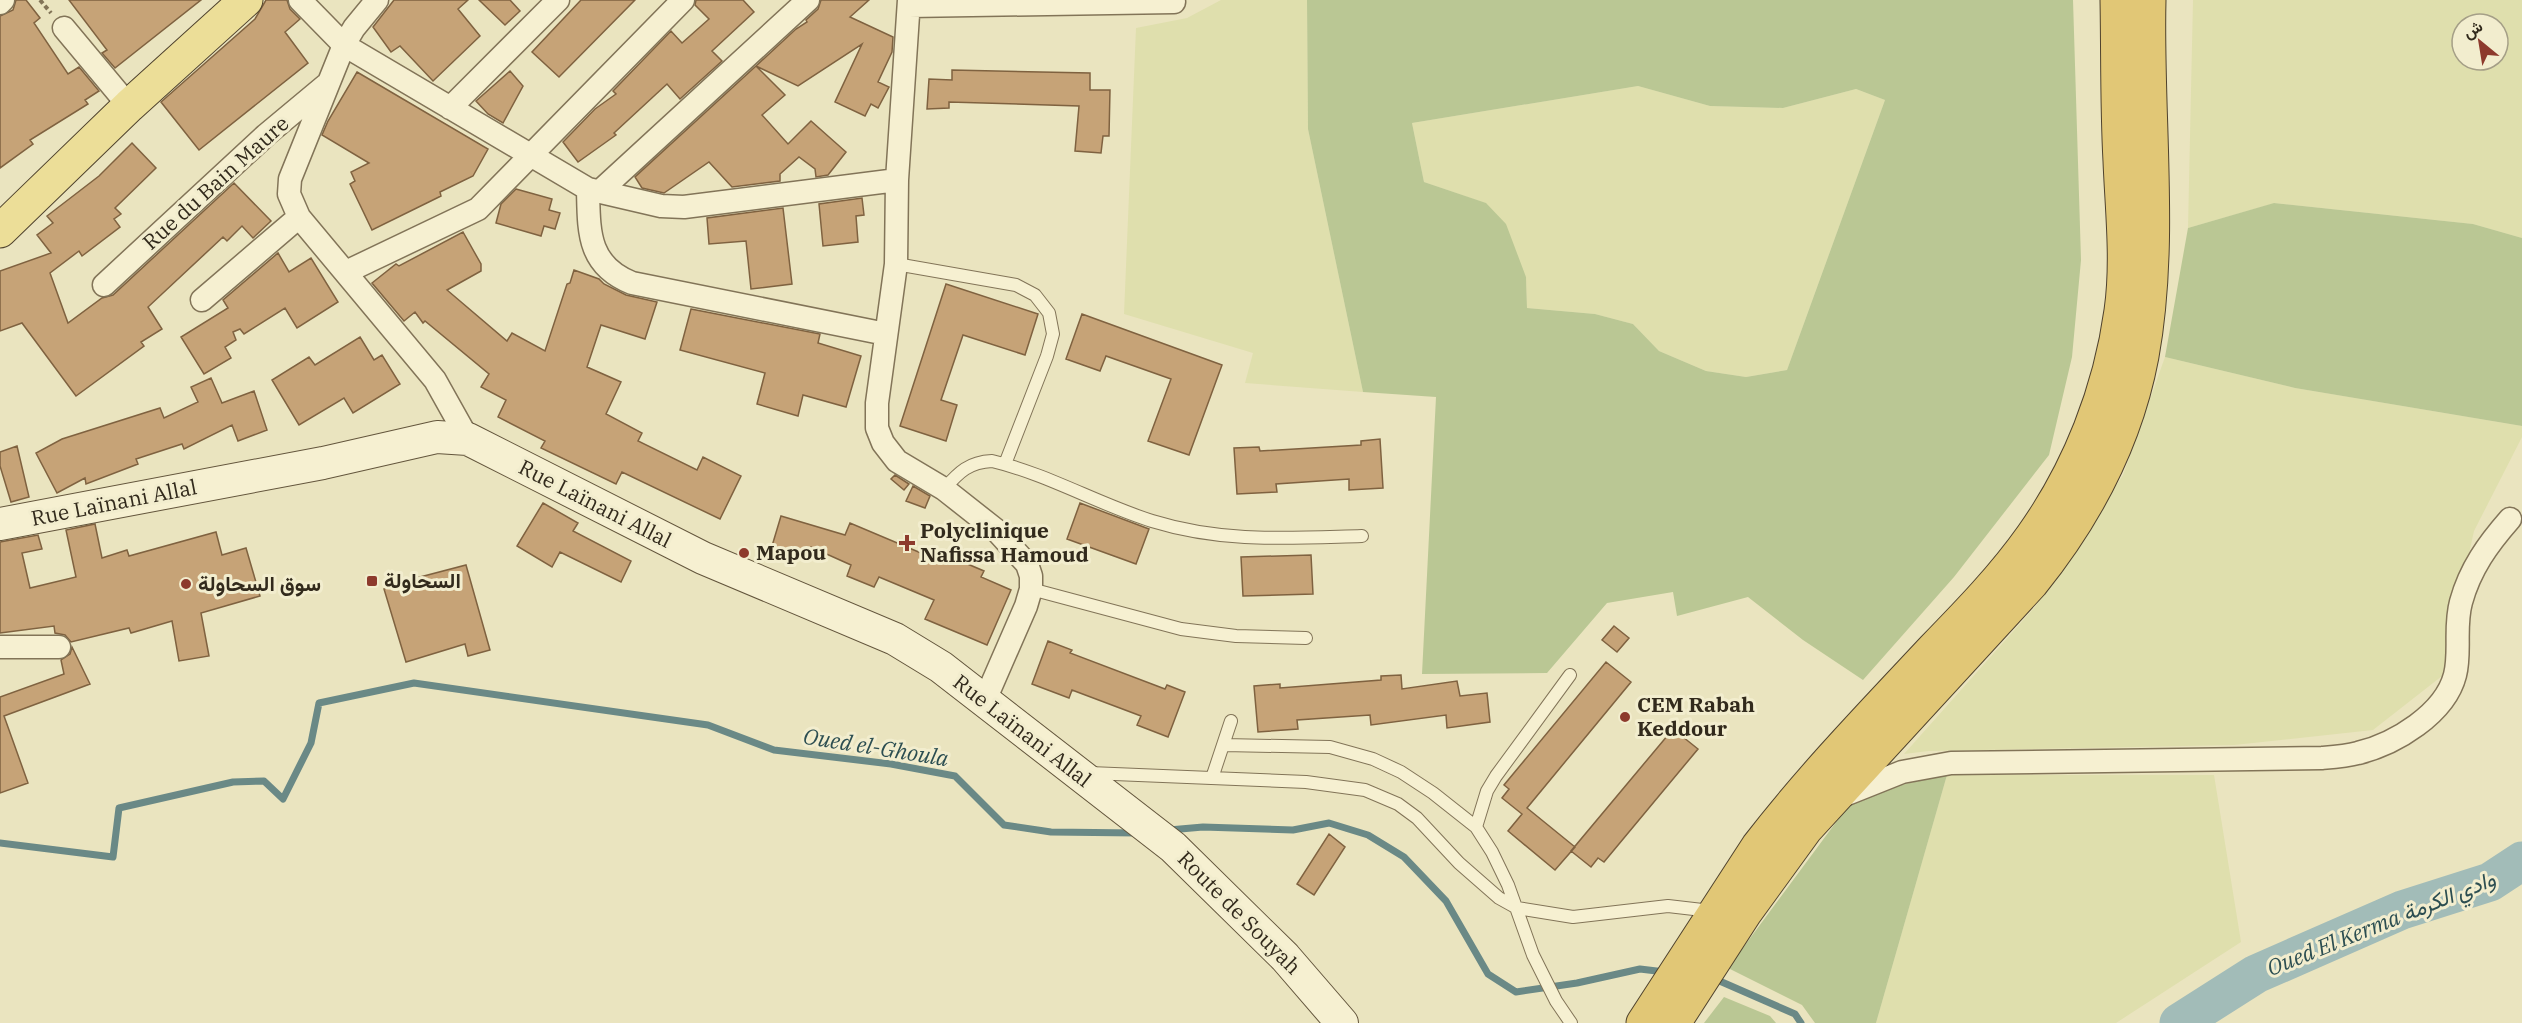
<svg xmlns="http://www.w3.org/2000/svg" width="2522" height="1023" viewBox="0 0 2522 1023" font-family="'IBM Plex Serif',Vazirmatn,serif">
  <rect width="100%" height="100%" fill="#eae4bf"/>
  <path fill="#dfdfad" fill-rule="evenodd" d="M1221 0H1307L1308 129 1363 392 1245 383 1253 353 1124 314 1136 28 1187 18Z
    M2193 0H2522V238L2473 224 2275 203 2188 228ZM2462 24H2498V60H2462Z
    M1638 86 1710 106 1783 108 1856 89 1885 100 1787 370 1746 377 1706 371 1659 351 1633 324 1595 314 1527 308 1526 277 1485 203 1424 182 1412 123Z
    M2165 357 2295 388 2522 426V437L2474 531 2442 676 2373 730 2234 745 1929 751 1904 754 2035 607 2123 475Z
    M1947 775H2214L2241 942 2116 1023H1876Z"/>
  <path fill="#bac794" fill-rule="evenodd" d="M1307 0H2073L2081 260 2072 357 2049 455 1954 577 1863 680 1803 640 1748 597 1677 616 1673 592 1607 603 1547 673 1422 674 1436 397 1363 392 1308 129ZM1638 86 1710 106 1783 108 1856 89 1885 100 1787 370 1746 377 1706 371 1659 351 1633 324 1595 314 1527 308 1526 277 1506 224 1486 203 1424 182 1412 123Z
    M2274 203 2473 224 2522 238V426L2295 388 2165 357 2188 228Z
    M1947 775 1876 1023H1815L1802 1005 1728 968 1848 806 1896 786Z
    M1724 997 1770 1016 1776 1023H1704Z"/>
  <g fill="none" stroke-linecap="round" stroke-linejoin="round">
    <path stroke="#6a8986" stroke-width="7" d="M1169 830 1203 827 1293 830 1329 823 1368 835 1404 857 1446 901 1488 974 1516 992 1577 983 1640 969 1665 972
      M0 843 113 857 119 808 233 782 264 781 283 799 311 743 319 703 414 683 708 725 774 750 891 764 955 776 1004 825 1051 832 1137 833
      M1715 979 1795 1014 1801 1023"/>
    <path stroke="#a2bcb8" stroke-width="39" d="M2179 1023 2256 974 2402 910 2490 882 2522 861"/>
  </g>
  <path fill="#c6a377" stroke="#7f6240" stroke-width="1.5" d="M16 0H26L40 18 34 23 68 74 79 67 99 91 85 100 88 104 30 140 33 144 0 168V16L13 10Z
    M69 0H201L115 68 102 53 107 50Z
    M266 0H287L290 9 300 19 285 32 308 63 199 150 161 102 255 19Z
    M394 0H468L458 9 480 36 433 81 400 46 391 52 373 27Z
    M479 0H510L520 11 505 25Z
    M581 0H635L559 77 532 52Z
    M696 0H743L754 12 712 51 722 61 680 99 667 84 614 133 616 135 578 162 563 142 595 109 616 94 613 91 671 31 682 43 709 19 695 5Z
    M821 0H869L850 17 893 37 892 52 878 82 889 87 878 108 871 104 865 116 835 102 862 44 798 86 756 66 796 29 807 22 806 20 818 9Z
    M756 66 785 95 762 115 788 144 811 121 846 152 828 175 816 177 815 169 799 157 780 174V181L732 187 709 162 664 193 642 188 635 177Z
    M952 70 1090 73V90H1110L1109 136H1103L1101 153 1075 151 1079 106 949 102V108L927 109 929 79 952 80Z
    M510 71 523 86 503 123 488 114 476 101Z
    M357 72 488 149 473 176 440 192 441 196 372 230 350 184 355 181 351 172 369 163 322 135 328 121Z
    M132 143 156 168 115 208 121 214 114 219 120 227 82 256 79 251 50 273 68 323 102 298 113 295 234 183 271 221 253 238 242 226 227 241 223 237 148 307 162 329 141 342 144 346 76 396 22 323 0 331V271L51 253 37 235 53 223 47 216 99 176Z
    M516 189 552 199 549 210 560 213 555 229 544 226 541 236 496 223 501 204Z
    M862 198 864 215 856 216 858 242 823 246 819 204Z
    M783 208 792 284 751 289 746 241 709 244 707 218Z
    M463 232 481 264V271L447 290 507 341 512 333 545 351 567 284 570 283 574 270 599 279 604 284 626 295 657 302 645 339 601 325 587 367 621 382 606 414 642 433 638 441 697 470 703 457 741 476 720 519 622 472 616 484 541 448 545 441 498 417 506 400 481 387 489 374 425 321 423 323 415 312 404 321 372 283 396 264 399 266Z
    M278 253 289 272 311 258 338 302 297 328 285 308 244 334 240 329 233 332 236 340 225 347 231 358 204 374 181 337 228 308 223 300Z
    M946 284 1038 314 1025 355 963 335 941 400 957 405 946 441 900 426Z
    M691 309 820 334 818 343 861 356 846 407 803 395 798 416 757 404 765 373 680 350Z
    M1082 314 1222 365 1189 455 1148 441 1171 379 1106 356 1100 371 1066 359Z
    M360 337 374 360 382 355 400 384 353 413 344 398 299 425 272 380 309 357 315 365Z
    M211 378 222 403 254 391 267 430 238 441 232 425 184 449 182 444 136 459 138 464 86 484 85 478 57 493 36 453 62 439 160 408 164 418 198 402 191 387Z
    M1380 439 1383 488 1349 490V479L1276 484 1277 492 1237 494 1234 448 1259 447 1260 451 1361 445V441Z
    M17 446 29 497 11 502 0 466V452Z
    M895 475 909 484 904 490 891 479Z
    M913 486 930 496 925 508 906 501Z
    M543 503 578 523 573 531 631 561 621 582 560 552 552 567 517 546Z
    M1080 503 1149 529 1136 564 1067 539Z
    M781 516 845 535 850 523 947 564 951 557 984 571 981 577 1011 590 987 645 925 619 934 600 879 577 874 587 847 576 851 565 811 547 808 557 792 552 789 562 769 556Z
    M95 524 102 558 127 550 129 556 216 532 222 555 246 548 260 596 201 613 209 656 179 661 172 621 131 633 129 628 71 642 65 635 55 633 54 626 0 633V542L38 535 42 549 22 553 30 588 76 577 66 530Z
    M1311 555 1313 594 1243 596 1241 557Z
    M466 565 490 650 468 656 465 644 406 662 384 589 401 582Z
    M1614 626 1629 638 1617 652 1602 640Z
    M1048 641 1072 650 1070 653 1165 689 1167 685 1185 692 1168 737 1137 725 1141 716 1072 690 1069 698 1032 684Z
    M72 647 90 684 4 716 28 783 0 793V697L64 674 61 660 70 654Z
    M1606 662 1631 682 1527 808 1575 847 1555 870 1508 831 1522 814 1502 798 1509 789 1504 785Z
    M1401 675 1402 689 1457 681 1460 696 1487 693 1490 722 1447 728 1446 715 1371 725 1370 715 1297 720 1298 729 1258 732 1254 686 1280 684V688L1381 680V676Z
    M1673 729 1698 749 1604 862 1598 858 1591 867 1571 851Z
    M1329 834 1345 847 1314 895 1297 884Z"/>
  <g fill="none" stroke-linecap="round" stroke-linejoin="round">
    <defs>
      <path id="service" d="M896 264 1016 285 1035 295 1049 313 1053 334 1047 356 1005 464
        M944 489C959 472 969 462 992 461 1047 474 1098 504 1152 521 1223 543 1288 538 1362 536
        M1031 589 1181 629 1236 636 1306 638
        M1224 745 1330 747 1373 759 1401 772 1433 793 1476 827 1492 852 1508 885 1533 955 1556 1001 1571 1023
        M1090 773 1306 782 1365 790 1398 804 1417 818 1459 863 1499 898 1517 908 1573 917 1668 906 1711 911
        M1212 778 1231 721
        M1476 827 1487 791 1496 776 1570 675"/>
      <path id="minor" d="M300 0 344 45 588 189 661 206 684 207 897 180
        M377 0 354 28 344 45 290 179 289 194 299 217 435 380 468 439
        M909 0 897 180 896 264 877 403V428L883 443 897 461 944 489 996 530 1027 564 1031 576V589L1026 606 985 700
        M0 3 3 0
        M909 6 1174 2
        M64 28 129 106
        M450 108 558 0
        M588 189C589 231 587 265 632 283L886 334
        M599 192 808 0
        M346 272 478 209 683 0
        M104 285 266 135 326 85
        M202 300 299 217
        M0 647H59
        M1842 796 1902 772 1951 763 2322 758C2334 757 2347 756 2358 753 2395 744 2445 714 2455 675 2461 652 2454 627 2461 602 2470 569 2488 544 2510 519"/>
      <path id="secondary" d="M0 524 323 463 437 437 468 439 703 558 895 639 941 667 1173 847 1285 957 1342 1023"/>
      <path id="primary" d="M0 231 129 106 246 0"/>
      <path id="trunk" d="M1643 1023 1758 846C1812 776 1873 713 1933 649 1968 613 2003 577 2032 536 2079 470 2110 391 2121 311 2128 261 2122 211 2120 161 2117 107 2118 53 2117 0
        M1674 1023 1745 913 1806 829 2032 583C2086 516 2126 441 2142 356 2163 241 2146 116 2149 0"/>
    </defs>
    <use href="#service" stroke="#827458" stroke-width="14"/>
    <use href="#minor" stroke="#827458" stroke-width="25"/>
    <use href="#secondary" stroke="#63553c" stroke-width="34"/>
    <use href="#primary" stroke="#4f422d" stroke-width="35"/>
    <use href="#trunk" stroke="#4f422d" stroke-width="35"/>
    <path stroke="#827458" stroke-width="4" stroke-dasharray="4.5 3" stroke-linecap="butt" d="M40 0 51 13"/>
    <use href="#service" stroke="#f6f0d1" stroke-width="12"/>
    <use href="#minor" stroke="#f6f0d1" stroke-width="22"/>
    <use href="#secondary" stroke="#f6f0d1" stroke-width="32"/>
    <use href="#primary" stroke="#ecde98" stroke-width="33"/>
    <use href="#trunk" stroke="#e1c776" stroke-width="33"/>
  </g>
  <g fill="#8d3a2c" stroke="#f2edce" stroke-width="2">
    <path d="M904 534h6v6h6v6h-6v6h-6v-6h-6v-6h6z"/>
    <circle cx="744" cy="553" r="6"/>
    <rect x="366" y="575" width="12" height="12" rx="3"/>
    <circle cx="186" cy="584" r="6"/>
    <circle cx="1625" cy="717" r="6"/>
  </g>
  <g text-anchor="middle" stroke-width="6" stroke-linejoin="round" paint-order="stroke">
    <g font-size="21" fill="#322a1c" stroke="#f2edce">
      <text transform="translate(216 183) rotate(-42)" y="7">Rue du Bain Maure</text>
      <text transform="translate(114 503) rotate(-11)" y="7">Rue Laïnani Allal</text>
      <text transform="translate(595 504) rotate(27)" y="7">Rue Laïnani Allal</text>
      <text transform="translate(1022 731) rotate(38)" y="7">Rue Laïnani Allal</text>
      <text transform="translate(1239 913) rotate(45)" y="7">Route de Souyah</text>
    </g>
    <g font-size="21" font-weight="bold" fill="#322a1c" stroke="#f2edce" text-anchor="start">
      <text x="920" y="538">Polyclinique<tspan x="920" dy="24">Nafissa Hamoud</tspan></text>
      <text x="756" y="560">Mapou</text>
      <text x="384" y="588">السحاولة</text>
      <text x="198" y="591">سوق السحاولة</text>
      <text x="1637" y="712">CEM Rabah<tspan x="1637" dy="24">Keddour</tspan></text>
    </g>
    <g font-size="22" font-style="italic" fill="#2c4e51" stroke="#f2edce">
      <text transform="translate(876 747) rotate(9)" y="8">Oued el-Ghoula</text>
      <text transform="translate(2381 923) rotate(-22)" y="8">Oued El Kerma وادي الكرمة</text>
    </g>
  </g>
  <g transform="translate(2480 42) rotate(330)"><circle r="28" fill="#f2edce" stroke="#a59f87" stroke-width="1.5"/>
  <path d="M0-4.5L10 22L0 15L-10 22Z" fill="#8d3a2c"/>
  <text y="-9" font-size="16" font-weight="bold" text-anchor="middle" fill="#322a1c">ش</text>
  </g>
</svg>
